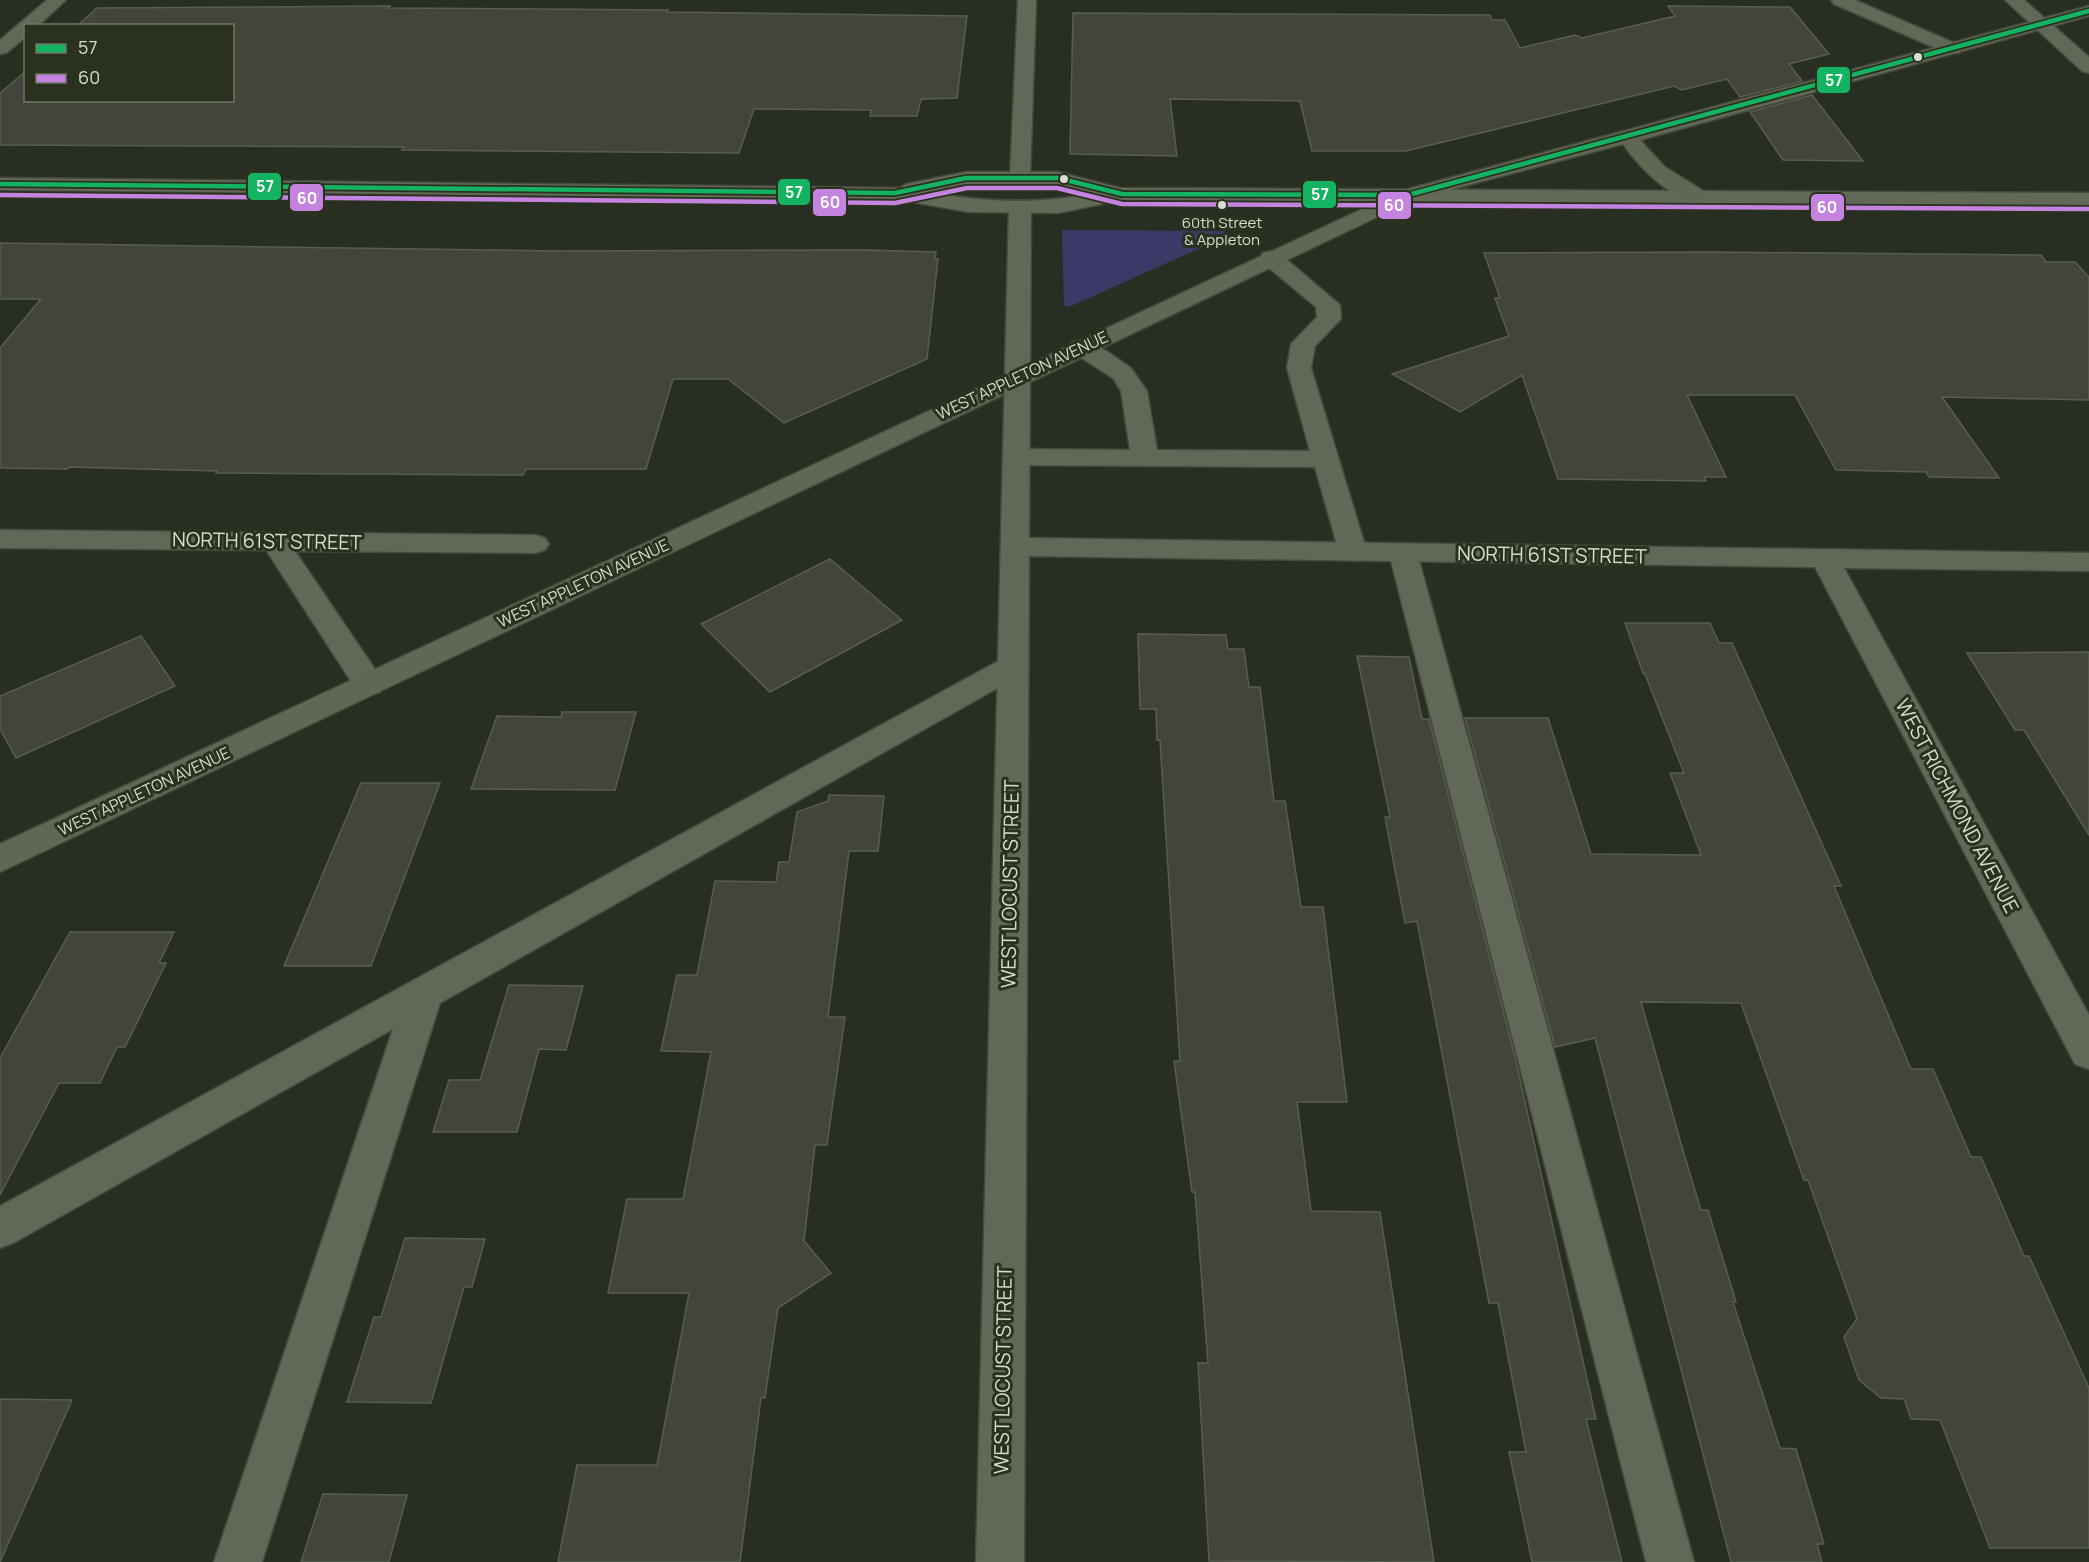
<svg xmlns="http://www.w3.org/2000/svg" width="2089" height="1562" viewBox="0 0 2089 1562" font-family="Manrope,sans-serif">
  <rect width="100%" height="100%" fill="#292e23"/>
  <path fill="#3d3966" d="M1062 230 1224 231 1229 235 1069 307 1064 305Z"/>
  <path fill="#41453c" stroke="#585d53" stroke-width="1.5" d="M390 6 388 8 668 10 667 12 967 16 957 98 921 99 917 116H870L871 110 754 109 739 153 402 150 404 147 0 145V93L26 71V100H232V26H77L97 8Z
    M1668 6 1790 7 1829 54 1789 64 1802 81 1740 97 1727 79 1682 90 1674 86 1406 151H1312L1300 101 1170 99 1177 156 1070 154 1073 13 1490 15 1492 20H1505L1520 48 1575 35 1582 38 1675 16Z
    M1812 95 1863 161 1783 160 1750 112Z
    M0 243 558 251 866 250 936 252 935 259H938L927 359 784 423 728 379H673L646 469H526L523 475 216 473 217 471 69 467 67 469 0 468V348L41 299H0Z
    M1709 252 2041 255 2046 262H2075L2089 277V400L1942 397 1999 478 1929 477 1926 472 1836 470 1795 395H1687L1726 477H1704L1706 481 1558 479 1522 375 1460 412 1392 374 1509 336 1495 298H1500L1484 253Z
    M830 559 902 620 770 692 701 624Z
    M1625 623H1710L1719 643H1732L1841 886H1834L1911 1069H1933L1971 1157H1981L2024 1256H2029L2089 1388V1548H1990L1940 1420 1911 1419 1904 1399 1881 1398 1859 1380 1844 1337 1857 1319 1808 1180H1804L1741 1003 1641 1002 1684 1154 1701 1210H1708L1736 1302H1733L1780 1448 1796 1449 1824 1544H1817L1822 1562H1731L1595 1038 1555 1047 1465 718H1548L1591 854 1701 855 1670 773H1684L1645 674 1643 673Z
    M1138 634 1226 635 1228 649H1244L1249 687H1260L1274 801H1285L1301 907H1323L1347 1102H1297L1311 1211 1380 1212 1434 1562 1209 1561 1198 1363H1208L1195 1192H1192L1174 1061H1180L1160 740H1157L1156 709H1140Z
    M141 636 175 686 16 758 0 729V696Z
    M2089 652V835L2024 730H2015L1967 653Z
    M1357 656 1409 657 1422 719H1429L1515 1057 1596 1419H1586L1622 1562H1532L1509 1452H1526L1498 1303H1489L1417 921 1405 923 1385 817H1390Z
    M562 712H636L615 790 471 789 497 716 561 717Z
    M361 783H440L371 966H284Z
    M829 795 884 796 878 851H849L828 1017H845L827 1145H815L804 1241 831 1273 778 1308 765 1398H761L740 1562H558L577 1465H657L689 1293H608L627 1199H683L711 1052 661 1051 677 975H697L715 881 776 882 779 862H789L797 812 828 801Z
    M70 932H174L159 963H166L125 1047H117L100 1083H59L0 1195V1058Z
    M509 985 583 986 566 1050 539 1049 517 1132H433L449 1080H480Z
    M405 1238 485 1239 472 1287H464L431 1403 347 1402 374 1317H381Z
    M0 1399 72 1400 0 1562Z
    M323 1494 407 1495 389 1562H301Z"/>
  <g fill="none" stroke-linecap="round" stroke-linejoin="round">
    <defs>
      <path id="service" d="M1831 0H1855L1959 45 1962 49 1959 53H1947L1834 4Z
        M1271 251 1279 253 1340 305 1341 319 1315 346 1311 368 1367 552 1363 558 1353 561 1343 558 1339 552 1315 467 1016 465 1007 463 1003 457 1007 451 1016 449 1130 450 1121 391 1113 378 1072 352 1069 347 1072 342C1093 337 1114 357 1131 368L1147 391 1157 450 1310 451 1287 368 1291 344 1317 317 1316 307 1263 263 1260 258 1263 253Z
        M1403 544 1413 547 1417 553 1694 1562H1646L1389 553 1393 547Z
        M1013 655 1024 659 1028 666 1024 673 440 1003 262 1562H214L393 1029 15 1242 0 1248V1206L1002 659Z"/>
      <path id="minor" d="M47 0H66L38 26H26V37L6 53 0 54V40Z
        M2005 0H2024L2089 57V73L2082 71Z
        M1020 201 1028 202 1031 207 1029 538 2089 553V571L1844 568 2089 1015V1069L2075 1064 1815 567 1029 556 1024 1562H976L1009 207 1012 202Z
        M0 530 535 535 545 538 549 544 545 550 535 553 295 551 385 684 380 692 369 695 358 692 266 550 0 548Z"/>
      <path id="tertiary" d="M1018 0H1036L1030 178 1027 182 1020 184 1013 182 1010 178Z"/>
      <path id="secondary" d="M966 172H1058L1120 188 2089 193V205L1122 200 1058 213 969 212 895 199 0 190V178L901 188 904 185 911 183ZM966 184H1058L1094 193C1038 205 983 202 927 192Z"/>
      <path id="primary" d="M2089 6V16L1640 140 1665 167 1705 192 1708 197 1705 202C1678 208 1637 165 1623 144L1415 199 0 872V844L1401 191Z"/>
    </defs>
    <use href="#service" stroke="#454940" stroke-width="3"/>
    <use href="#minor" stroke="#454940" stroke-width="3"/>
    <use href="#tertiary" stroke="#454940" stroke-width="3"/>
    <use href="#secondary" stroke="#454940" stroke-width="3"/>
    <use href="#primary" stroke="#454940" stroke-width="3"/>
    <use href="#service" fill="#616858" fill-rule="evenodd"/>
    <use href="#minor" fill="#616858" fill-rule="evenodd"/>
    <use href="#tertiary" fill="#616858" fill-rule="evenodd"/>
    <use href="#secondary" fill="#626a57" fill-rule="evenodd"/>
    <use href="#primary" fill="#606854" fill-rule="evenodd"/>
    <defs>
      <path id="bus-1" d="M0 184 895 193 966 178H1058L1122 194 1408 195 2089 11"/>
      <path id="bus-2" d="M0 195 895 203 967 188H1057L1122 204 2089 209"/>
    </defs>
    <use href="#bus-1" stroke="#2a321f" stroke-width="8"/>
    <use href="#bus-2" stroke="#2a321f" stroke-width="8"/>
    <use href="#bus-1" stroke="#13b361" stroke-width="4.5"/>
    <use href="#bus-2" stroke="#c483df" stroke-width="4.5"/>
  </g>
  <g fill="#d8ddd1" stroke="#2a321f" stroke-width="2">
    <circle cx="1918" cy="57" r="5"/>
    <circle cx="1064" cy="179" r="5"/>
    <circle cx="1222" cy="205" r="5"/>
  </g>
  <g text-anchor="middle" stroke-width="6" stroke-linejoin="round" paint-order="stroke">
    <g font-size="15" fill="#d8ddd1" stroke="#2a321f">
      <text x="1222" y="228">60th Street<tspan x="1222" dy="17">&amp; Appleton</tspan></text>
    </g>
    <g font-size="16" fill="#d8ddd1" stroke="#2a321f">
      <text transform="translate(1022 375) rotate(-25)" y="6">WEST APPLETON AVENUE</text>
      <text transform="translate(583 583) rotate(-25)" y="6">WEST APPLETON AVENUE</text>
      <text transform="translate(144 791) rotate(-25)" y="6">WEST APPLETON AVENUE</text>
    </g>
    <g font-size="20" fill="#d8ddd1" stroke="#2a321f">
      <text transform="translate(267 541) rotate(1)" y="7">NORTH 61ST STREET</text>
      <text transform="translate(1552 555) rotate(1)" y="7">NORTH 61ST STREET</text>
      <text transform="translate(1957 806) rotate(62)" y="7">WEST RICHMOND AVENUE</text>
      <text transform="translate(1010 884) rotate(-89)" y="7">WEST LOCUST STREET</text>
      <text transform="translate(1003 1370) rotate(-89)" y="7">WEST LOCUST STREET</text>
    </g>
  </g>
  <g stroke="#2a321f" stroke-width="2">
    <rect x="1816" y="66" width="35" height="28" rx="6" fill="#13b361"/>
    <rect x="247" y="172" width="35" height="29" rx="6" fill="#13b361"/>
    <rect x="777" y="178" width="34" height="28" rx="6" fill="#13b361"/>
    <rect x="1302" y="180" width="35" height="29" rx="6" fill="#13b361"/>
    <rect x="289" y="183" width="35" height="29" rx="6" fill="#c483df"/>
    <rect x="812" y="188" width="35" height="29" rx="6" fill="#c483df"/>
    <rect x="1377" y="191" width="35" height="29" rx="6" fill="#c483df"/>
    <rect x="1810" y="193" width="35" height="29" rx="6" fill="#c483df"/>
  </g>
  <g font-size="16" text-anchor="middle" font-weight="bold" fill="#fff">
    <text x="1834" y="86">57</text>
    <text x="265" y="192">57</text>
    <text x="794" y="198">57</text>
    <text x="1320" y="200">57</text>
    <text x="307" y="204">60</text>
    <text x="830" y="208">60</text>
    <text x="1394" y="211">60</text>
    <text x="1827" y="213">60</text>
  </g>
  <rect x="24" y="24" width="210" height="78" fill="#2a321f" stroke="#707666" stroke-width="1.5"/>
  <rect x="36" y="44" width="30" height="9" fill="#13b361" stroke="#707666" stroke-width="1.5"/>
  <text x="78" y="54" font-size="18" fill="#d8ddd1">57</text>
  <rect x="36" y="74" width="30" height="9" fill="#c483df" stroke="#707666" stroke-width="1.5"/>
  <text x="78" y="84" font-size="18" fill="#d8ddd1">60</text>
</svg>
